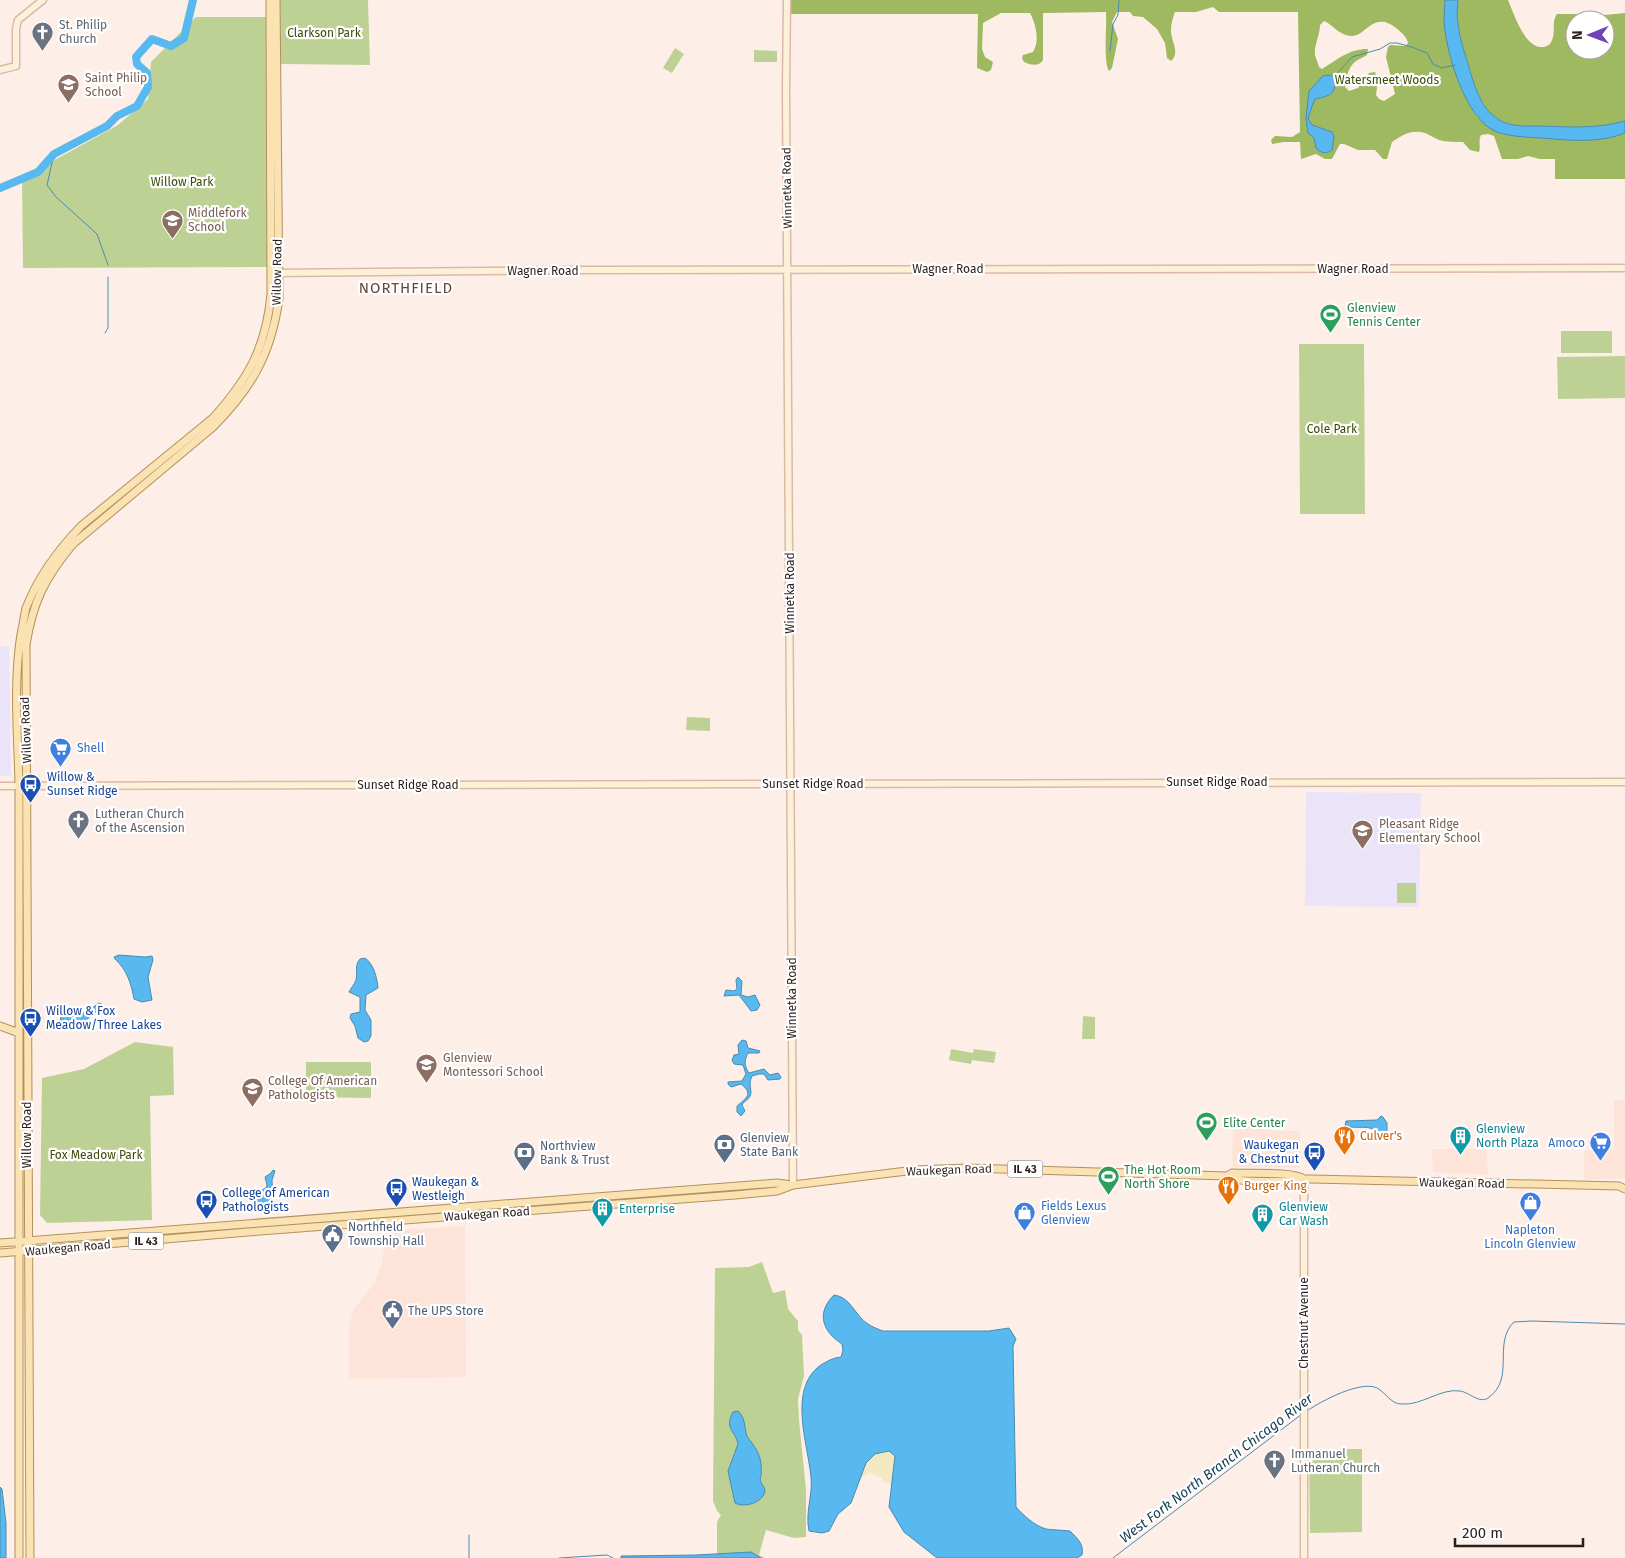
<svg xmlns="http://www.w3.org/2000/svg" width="1625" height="1558" viewBox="0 0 1625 1558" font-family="'Fira Sans',sans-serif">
  <rect width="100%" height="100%" fill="#fdefe8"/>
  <path fill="#fee4d8" d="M1614 1100H1625V1178L1584 1180V1151L1614 1149Z
    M1271 1118V1131H1300V1168L1232 1167 1233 1119Z
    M1432 1149H1487L1488 1175 1433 1172Z
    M465 1226 466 1377 349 1379V1326L353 1310 375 1282 383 1259 384 1231Z"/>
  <path fill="#ebe4f9" d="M9 646 11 776H0V647Z
    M1306 792 1421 793 1419 907 1305 906Z"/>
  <path fill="#bdd195" d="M279 0H368L370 65 282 64 279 62Z
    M196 17H269L268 267 23 268 22 178 118 125 148 99 151 62Z
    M675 48 684 54 672 73 663 68Z
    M754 50 777 51V62H754Z
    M1561 331H1612V353H1561Z
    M1299 344H1364L1365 514H1300Z
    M1625 356V398L1558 399 1557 357Z
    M687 717 710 718V731L686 730Z
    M1397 883H1416V903H1397Z
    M1083 1016 1095 1017V1039H1082Z
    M135 1042 173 1047 174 1095 150 1096 152 1220 47 1223 40 1215 42 1078 84 1069Z
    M951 1049 973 1053 974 1049 996 1052 994 1063 972 1060 971 1064 949 1060Z
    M306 1062H371V1098L306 1097Z
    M762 1262 773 1293 785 1290 788 1309 798 1321V1330L802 1335 804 1376 798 1399 799 1420 806 1490V1537L794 1538 766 1530 759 1555 765 1558H717V1522L721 1515 717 1511 713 1501 715 1268 749 1267Z
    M1309 1449H1362V1532L1310 1533Z"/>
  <path fill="#9eb95f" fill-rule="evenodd" d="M790 0H1445C1443 39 1455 85 1478 118 1525 130 1577 151 1625 133V179H1555V159H1540L1528 156 1518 159H1502L1494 136 1488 134 1481 135C1478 141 1481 146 1479 152L1470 150 1463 142C1455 142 1447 142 1439 140 1434 138 1430 135 1425 133 1412 129 1402 135 1392 142L1387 159H1383L1375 150H1358L1344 144H1340L1332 159H1325L1316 154 1301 159 1300 142H1284L1272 144 1271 140 1275 136 1292 137 1300 132 1298 12H1219L1213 7 1196 12H1175C1173 17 1171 24 1171 29 1170 40 1181 52 1171 61L1167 58 1165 43 1157 29 1143 17 1133 16 1130 12H1117L1112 22 1118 39 1112 68 1109 71C1103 62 1107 26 1106 12L1043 13V60C1039 67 1030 65 1024 62L1022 58 1023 55 1033 52C1040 41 1036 24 1030 13H1001L983 23 982 49 985 57 993 62 991 70 987 72 977 68 978 14H790ZM1324 21C1334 25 1338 35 1351 36 1366 37 1373 10 1396 28 1401 32 1407 37 1408 43L1406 46 1390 45 1388 47 1386 57 1395 94 1384 101 1379 99 1376 95 1378 80 1375 72 1369 73 1358 88 1349 91 1345 87C1346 78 1348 67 1356 61 1359 59 1364 57 1367 55L1368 49C1349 49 1338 59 1322 69L1319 67C1318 63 1316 59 1315 55 1314 45 1320 35 1320 25Z
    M1458 0H1508C1514 14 1525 49 1543 47 1547 47 1551 44 1552 40 1556 32 1551 22 1557 14H1579L1582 20H1575V50H1605V20H1591L1594 16 1625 13V121C1595 129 1571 127 1541 126 1528 126 1515 127 1503 122 1499 120 1494 116 1490 113 1478 100 1473 81 1468 64 1461 42 1455 23 1458 0Z"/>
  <path fill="#f2e9c3" d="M889 1451 895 1456 892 1484 882 1482 883 1478 869 1473 859 1479C866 1463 869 1452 889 1451Z"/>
  <path fill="#57b9ef" stroke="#4a8baf" d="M1445 0H1458C1455 23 1461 42 1468 64 1473 81 1478 100 1490 113 1494 116 1499 120 1503 122 1515 127 1528 126 1541 126 1571 127 1595 129 1625 121V133C1603 142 1577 141 1554 139 1535 137 1514 138 1497 132 1465 120 1445 50 1444 19 1444 13 1445 6 1445 0Z
    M1330 75 1334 77C1337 94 1330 96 1315 99L1312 106 1308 119 1312 125 1332 132 1334 137 1332 150C1326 154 1322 154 1316 148L1314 138 1308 133 1306 119 1309 91 1323 76Z
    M119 955 145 957 152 956 153 960 148 977 152 1000 142 1002 134 999C131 983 127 970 115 959L114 957Z
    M365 958C374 964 377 978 378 988L366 995 365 1010 371 1020V1036L368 1041 364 1042 358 1038 355 1026 350 1018 351 1014 360 1012V997L349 992C351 988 354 985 356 980 358 972 354 966 360 959Z
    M738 977 742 981 741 995 748 997 755 995 760 1005 757 1010 751 1011 739 995 724 996 726 990 734 991 737 989 736 980Z
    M99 1003 102 1004 101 1007 83 1023 66 1029 62 1027 60 1022 61 1017 87 1012Z
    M742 1040 746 1041 748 1048 760 1051 759 1053H748C744 1060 744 1066 749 1073L764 1069 770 1075 778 1073 781 1077 780 1079 768 1080 764 1074H759L752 1076C746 1089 758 1093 743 1103L742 1105 745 1111 741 1116 737 1112V1106C746 1098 754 1094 741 1084L731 1087 728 1084V1082L742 1081 746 1074 743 1065 734 1064 732 1060 734 1055 739 1054 738 1045Z
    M1381 1116 1383 1117 1387 1123V1134L1384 1137H1379C1375 1122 1357 1130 1345 1126L1346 1121 1377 1120Z
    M273 1170 275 1171 272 1180 273 1204 270 1209 259 1211 257 1206 258 1192 266 1188 267 1185 265 1177 271 1173Z
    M834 1295C851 1297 855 1316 868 1324 872 1327 878 1329 883 1331H989L1009 1328 1016 1339 1013 1346 1016 1507C1023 1515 1035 1526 1046 1529 1053 1530 1062 1530 1070 1531 1078 1539 1084 1544 1082 1555L1077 1558H937L904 1532 889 1507 895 1456 889 1451 875 1454 866 1463 851 1503 838 1514 829 1531 822 1533 809 1531C805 1512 813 1495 811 1477 808 1444 786 1385 824 1363 830 1360 833 1358 841 1357L843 1350 842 1344C822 1331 816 1313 834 1295Z
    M738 1411C746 1419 744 1427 747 1436 749 1440 752 1442 754 1446 761 1455 763 1469 760 1480 761 1484 765 1487 765 1491 763 1503 744 1508 735 1503L728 1471 738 1444C735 1430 724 1429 733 1412Z
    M0 1487 2 1489 6 1523V1558H0Z
    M751 1552 761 1558H621V1556L696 1555Z"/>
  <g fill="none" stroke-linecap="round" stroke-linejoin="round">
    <path stroke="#4a8baf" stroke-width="1" d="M1110 51 1113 24 1118 15 1119 0
      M1334 77 1352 57 1380 49 1390 43H1397L1412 47 1427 53 1433 64 1442 68 1455 65
      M54 154 47 185 56 197 97 234 108 265
      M105 333 108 328V277
      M1307 1411C1321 1401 1361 1380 1377 1388 1385 1392 1391 1404 1401 1404 1422 1406 1440 1388 1460 1391 1469 1392 1479 1404 1488 1398 1516 1379 1492 1343 1514 1322L1532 1321 1625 1324
      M469 1558V1535
      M559 1558 607 1555 613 1558
      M1113 1558 1302 1414"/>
    <path stroke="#57b9ef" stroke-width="8" d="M0 188 38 172 54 154 107 126 117 116 137 106 148 87 147 73 137 64 136 57 152 39 171 46 184 38 193 0"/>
    <defs>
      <path id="secondary" d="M787 0 786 91 793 1185
        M0 70 16 66V29L18 20 43 0
        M271 273 580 270 1625 268
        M0 786 1625 782
        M1304 1179V1558"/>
      <path id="primary" d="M0 1026 19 1033
        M1227 1176C1236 1184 1285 1181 1300 1181L1304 1179H1312L1619 1186 1625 1189
        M0 1243 777 1183 792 1185
        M0 1253 248 1232 735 1195 777 1191 793 1185 915 1170 966 1168 1227 1176 1232 1173C1247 1174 1295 1171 1304 1179
        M19 1558V786C18 736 13 684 21 634 23 626 24 616 26 608 38 577 58 550 81 526L213 418C248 379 266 348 271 294L270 0
        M30 1558 26 645C33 601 45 578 73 544L213 427C252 388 271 354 279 299L276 0"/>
    </defs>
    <use href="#secondary" stroke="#dab9aa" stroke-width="9"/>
    <use href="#primary" stroke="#b1915d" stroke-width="9"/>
    <use href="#secondary" stroke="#fdf0d9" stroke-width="6"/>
    <use href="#primary" stroke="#fbe2b3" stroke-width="7"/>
  </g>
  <defs>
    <symbol id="church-pin" viewBox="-11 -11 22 30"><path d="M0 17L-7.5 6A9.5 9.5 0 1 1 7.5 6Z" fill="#6b7280" stroke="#fff"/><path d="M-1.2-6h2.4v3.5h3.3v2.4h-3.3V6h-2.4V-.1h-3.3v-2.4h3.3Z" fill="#fff"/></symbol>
    <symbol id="school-pin" viewBox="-11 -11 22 30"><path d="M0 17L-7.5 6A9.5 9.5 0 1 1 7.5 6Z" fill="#8d6e63" stroke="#fff"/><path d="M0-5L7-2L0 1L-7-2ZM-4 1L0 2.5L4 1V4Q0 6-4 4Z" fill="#fff"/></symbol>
    <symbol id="stadium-pin" viewBox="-11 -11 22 30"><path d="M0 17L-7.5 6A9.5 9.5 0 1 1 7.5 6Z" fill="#2e9e5b" stroke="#fff"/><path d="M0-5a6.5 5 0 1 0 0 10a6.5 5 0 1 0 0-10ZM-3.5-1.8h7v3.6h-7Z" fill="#fff"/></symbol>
    <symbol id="supermarket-pin" viewBox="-11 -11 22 30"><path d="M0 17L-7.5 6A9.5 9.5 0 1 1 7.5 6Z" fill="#3f7fe0" stroke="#fff"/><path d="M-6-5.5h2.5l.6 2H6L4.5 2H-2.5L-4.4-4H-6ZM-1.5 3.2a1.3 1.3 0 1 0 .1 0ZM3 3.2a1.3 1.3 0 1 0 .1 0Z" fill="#fff"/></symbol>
    <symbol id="bus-pin" viewBox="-11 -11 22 30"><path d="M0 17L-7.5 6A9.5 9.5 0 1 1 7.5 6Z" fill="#1a4fb4" stroke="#fff"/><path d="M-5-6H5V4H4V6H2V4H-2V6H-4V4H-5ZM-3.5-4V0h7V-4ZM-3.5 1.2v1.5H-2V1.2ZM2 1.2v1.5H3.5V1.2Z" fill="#fff"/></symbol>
    <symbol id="university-pin" viewBox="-11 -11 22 30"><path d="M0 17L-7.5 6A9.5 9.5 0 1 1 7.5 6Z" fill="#8d6e63" stroke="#fff"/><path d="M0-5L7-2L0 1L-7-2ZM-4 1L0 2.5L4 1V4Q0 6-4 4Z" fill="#fff"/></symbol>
    <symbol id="restaurant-pin" viewBox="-11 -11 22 30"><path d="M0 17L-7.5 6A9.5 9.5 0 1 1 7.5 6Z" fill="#e8710a" stroke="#fff"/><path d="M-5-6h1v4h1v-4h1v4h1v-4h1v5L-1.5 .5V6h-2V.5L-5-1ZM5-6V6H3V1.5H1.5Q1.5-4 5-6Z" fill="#fff"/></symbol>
    <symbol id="building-pin" viewBox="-11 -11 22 30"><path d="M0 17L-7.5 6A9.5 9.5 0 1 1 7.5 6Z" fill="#0f9aa8" stroke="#fff"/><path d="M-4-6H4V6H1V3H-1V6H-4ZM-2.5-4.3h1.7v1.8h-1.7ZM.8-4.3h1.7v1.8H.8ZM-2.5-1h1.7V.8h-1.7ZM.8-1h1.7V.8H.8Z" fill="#fff"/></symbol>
    <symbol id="bank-pin" viewBox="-11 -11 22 30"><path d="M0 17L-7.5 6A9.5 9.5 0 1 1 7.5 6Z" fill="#5c6f8a" stroke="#fff"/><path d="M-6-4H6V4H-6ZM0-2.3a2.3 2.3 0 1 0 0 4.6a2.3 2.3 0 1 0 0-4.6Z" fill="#fff"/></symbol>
    <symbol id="shop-pin" viewBox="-11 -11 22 30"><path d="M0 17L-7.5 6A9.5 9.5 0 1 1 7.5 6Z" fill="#3f7fe0" stroke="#fff"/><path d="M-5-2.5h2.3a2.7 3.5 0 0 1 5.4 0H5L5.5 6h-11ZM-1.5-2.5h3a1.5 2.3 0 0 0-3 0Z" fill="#fff"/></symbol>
    <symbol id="civic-pin" viewBox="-11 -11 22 30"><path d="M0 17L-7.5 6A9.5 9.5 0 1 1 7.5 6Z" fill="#5c6f8a" stroke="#fff"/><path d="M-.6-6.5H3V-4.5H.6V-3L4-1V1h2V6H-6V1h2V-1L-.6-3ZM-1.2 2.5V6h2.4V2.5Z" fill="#fff"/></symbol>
  </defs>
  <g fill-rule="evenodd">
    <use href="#church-pin" x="30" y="20" width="25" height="34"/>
    <use href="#school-pin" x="56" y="72" width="25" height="34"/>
    <use href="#school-pin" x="160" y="208" width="25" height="34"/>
    <use href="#stadium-pin" x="1318" y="302" width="25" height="34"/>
    <use href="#supermarket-pin" x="48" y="736" width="25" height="34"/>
    <use href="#bus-pin" x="18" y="772" width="25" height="34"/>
    <use href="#church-pin" x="66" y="808" width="25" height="34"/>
    <use href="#school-pin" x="1350" y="818" width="25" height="34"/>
    <use href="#bus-pin" x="18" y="1006" width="25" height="34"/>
    <use href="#school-pin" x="414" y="1052" width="25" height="34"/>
    <use href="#university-pin" x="240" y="1076" width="25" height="34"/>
    <use href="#stadium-pin" x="1194" y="1110" width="25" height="34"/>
    <use href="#restaurant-pin" x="1332" y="1124" width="25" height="34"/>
    <use href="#building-pin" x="1448" y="1124" width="25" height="34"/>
    <use href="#supermarket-pin" x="1588" y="1130" width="25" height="34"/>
    <use href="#bank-pin" x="712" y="1132" width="25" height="34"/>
    <use href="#bus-pin" x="1302" y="1140" width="25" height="34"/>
    <use href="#bank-pin" x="512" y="1140" width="25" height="34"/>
    <use href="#stadium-pin" x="1096" y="1164" width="25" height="34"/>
    <use href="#restaurant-pin" x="1216" y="1174" width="25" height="34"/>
    <use href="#bus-pin" x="384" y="1176" width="25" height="34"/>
    <use href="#bus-pin" x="194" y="1188" width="25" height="34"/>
    <use href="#shop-pin" x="1518" y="1190" width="25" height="34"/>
    <use href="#building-pin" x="590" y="1196" width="25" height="34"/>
    <use href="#shop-pin" x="1012" y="1200" width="25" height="34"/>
    <use href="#building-pin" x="1250" y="1202" width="25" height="34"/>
    <use href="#civic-pin" x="320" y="1222" width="25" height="34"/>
    <use href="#civic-pin" x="380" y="1298" width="25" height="34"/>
    <use href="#church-pin" x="1262" y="1448" width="25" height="34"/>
  </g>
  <g text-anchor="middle" stroke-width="4.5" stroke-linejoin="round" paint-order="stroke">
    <g fill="#fff" stroke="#6b625f" stroke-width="1">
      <rect x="1007.5" y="1160.5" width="35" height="17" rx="4"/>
      <rect x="128.5" y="1232.5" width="35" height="17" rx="4"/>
    </g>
    <g font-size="11" font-weight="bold" fill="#2b1f1a">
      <text x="1025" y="1173">IL 43</text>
      <text x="146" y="1245">IL 43</text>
    </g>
    <g font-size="12" fill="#5b616d" stroke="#fff" text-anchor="start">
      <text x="59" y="29">St. Philip<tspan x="59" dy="14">Church</tspan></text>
      <text x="95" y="818">Lutheran Church<tspan x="95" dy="14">of the Ascension</tspan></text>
      <text x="1291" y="1458">Immanuel<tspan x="1291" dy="14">Lutheran Church</tspan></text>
    </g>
    <g font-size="12" fill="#3b4c07" stroke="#fff">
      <text x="324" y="37">Clarkson Park</text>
      <text x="1387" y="84">Watersmeet Woods</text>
      <text x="182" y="186">Willow Park</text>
      <text x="1332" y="433">Cole Park</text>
      <text x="96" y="1159">Fox Meadow Park</text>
    </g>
    <g font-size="12" fill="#785e54" stroke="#fff" text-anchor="start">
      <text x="85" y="82">Saint Philip<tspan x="85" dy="14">School</tspan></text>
      <text x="188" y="217">Middlefork<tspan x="188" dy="14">School</tspan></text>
      <text x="1379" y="828">Pleasant Ridge<tspan x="1379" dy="14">Elementary School</tspan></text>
      <text x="443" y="1062">Glenview<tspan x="443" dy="14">Montessori School</tspan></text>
      <text x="268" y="1085">College Of American<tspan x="268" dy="14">Pathologists</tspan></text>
    </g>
    <g font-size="12" fill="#2b1f1a" stroke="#fff">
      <text transform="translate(787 188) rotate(-91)" y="4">Winnetka Road</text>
      <text x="948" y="273">Wagner Road</text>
      <text x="1353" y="273">Wagner Road</text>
      <text x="543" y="275">Wagner Road</text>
      <text transform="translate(277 272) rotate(-89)" y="4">Willow Road</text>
      <text transform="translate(790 593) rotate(-90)" y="4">Winnetka Road</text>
      <text transform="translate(26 730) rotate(-92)" y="4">Willow Road</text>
      <text x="1217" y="786">Sunset Ridge Road</text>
      <text x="813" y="788">Sunset Ridge Road</text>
      <text x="408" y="789">Sunset Ridge Road</text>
      <text transform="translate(792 998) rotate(-90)" y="4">Winnetka Road</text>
      <text transform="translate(27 1135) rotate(-90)" y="4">Willow Road</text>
      <text transform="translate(949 1170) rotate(-2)" y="4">Waukegan Road</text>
      <text transform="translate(1462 1183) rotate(1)" y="4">Waukegan Road</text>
      <text transform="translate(487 1214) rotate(-4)" y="4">Waukegan Road</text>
      <text transform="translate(68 1248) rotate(-5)" y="4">Waukegan Road</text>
      <text transform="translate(1304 1323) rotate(-90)" y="4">Chestnut Avenue</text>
    </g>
    <g font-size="12" fill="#27864d" stroke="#fff" text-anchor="start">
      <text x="1347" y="312">Glenview<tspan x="1347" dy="14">Tennis Center</tspan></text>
      <text x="1223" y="1127">Elite Center</text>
      <text x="1124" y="1174">The Hot Room<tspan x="1124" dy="14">North Shore</tspan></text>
    </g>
    <g font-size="12" fill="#366cbe" stroke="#fff" text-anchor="start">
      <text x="77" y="752">Shell</text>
      <text x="1585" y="1147" text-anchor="end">Amoco</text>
      <text x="1041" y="1210">Fields Lexus<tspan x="1041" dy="14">Glenview</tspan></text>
      <text x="1530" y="1234" text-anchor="middle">Napleton<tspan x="1530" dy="14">Lincoln Glenview</tspan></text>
    </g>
    <g font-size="12" fill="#164399" stroke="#fff" text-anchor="start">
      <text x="47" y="781">Willow &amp;<tspan x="47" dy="14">Sunset Ridge</tspan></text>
      <text x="46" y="1015">Willow &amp; Fox<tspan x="46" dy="14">Meadow/Three Lakes</tspan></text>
      <text x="1299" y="1149" text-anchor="end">Waukegan<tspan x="1299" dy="14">&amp; Chestnut</tspan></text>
      <text x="412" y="1186">Waukegan &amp;<tspan x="412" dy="14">Westleigh</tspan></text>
      <text x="222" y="1197">College of American<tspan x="222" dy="14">Pathologists</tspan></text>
    </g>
    <g font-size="12" fill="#0d838f" stroke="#fff" text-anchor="start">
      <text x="1476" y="1133">Glenview<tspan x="1476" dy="14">North Plaza</tspan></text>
      <text x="1279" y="1211">Glenview<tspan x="1279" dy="14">Car Wash</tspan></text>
      <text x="619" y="1213">Enterprise</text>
    </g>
    <g font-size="12" fill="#c56008" stroke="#fff" text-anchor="start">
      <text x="1360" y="1140">Culver's</text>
      <text x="1244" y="1190">Burger King</text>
    </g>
    <g font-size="12" fill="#4e5e75" stroke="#fff" text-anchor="start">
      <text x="740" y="1142">Glenview<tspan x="740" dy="14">State Bank</tspan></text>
      <text x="540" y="1150">Northview<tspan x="540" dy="14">Bank &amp; Trust</tspan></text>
      <text x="348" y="1231">Northfield<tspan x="348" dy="14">Township Hall</tspan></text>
      <text x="408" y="1315">The UPS Store</text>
    </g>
    <g font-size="14" font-style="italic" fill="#174158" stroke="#fff">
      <text transform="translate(1216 1468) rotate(-37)" y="5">West Fork North Branch Chicago River</text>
    </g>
    <g font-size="15" letter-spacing="1" fill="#65493c" stroke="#fff">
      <text x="406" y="293">NORTHFIELD</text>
    </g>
  </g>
  <g transform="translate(1590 35) rotate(269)"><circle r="24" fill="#ffffff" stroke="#aaa5a3"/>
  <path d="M0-4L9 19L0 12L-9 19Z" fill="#6f42ba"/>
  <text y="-8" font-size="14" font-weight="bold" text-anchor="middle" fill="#2b1f1a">N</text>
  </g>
  <path d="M1455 1538v8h128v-8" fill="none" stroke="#2b1f1a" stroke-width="2.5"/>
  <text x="1462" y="1538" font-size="15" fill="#2b1f1a" stroke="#ffffff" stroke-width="4" paint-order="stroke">200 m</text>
</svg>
